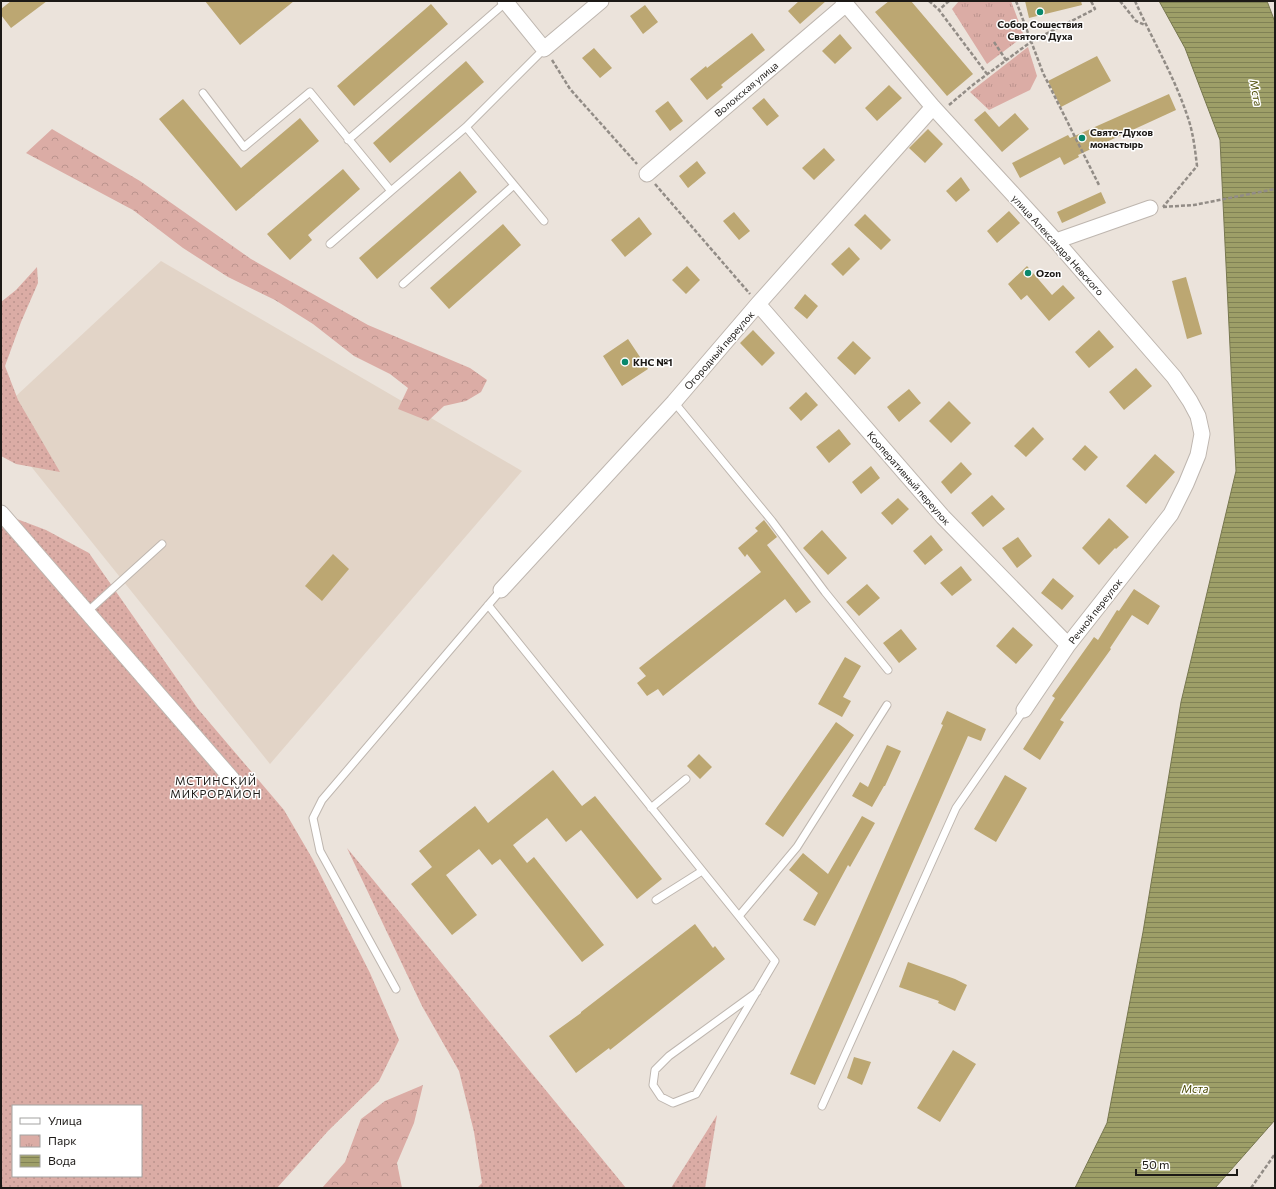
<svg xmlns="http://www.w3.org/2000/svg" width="1276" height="1189" viewBox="0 0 1276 1189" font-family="Commissioner,sans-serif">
  <defs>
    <pattern id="grass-dots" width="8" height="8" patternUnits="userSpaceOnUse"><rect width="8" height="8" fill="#dbaca5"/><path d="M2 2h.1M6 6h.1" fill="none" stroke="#bb938d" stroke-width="1.8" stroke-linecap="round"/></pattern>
    <pattern id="forest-crowns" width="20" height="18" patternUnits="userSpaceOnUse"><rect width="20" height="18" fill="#dbaca5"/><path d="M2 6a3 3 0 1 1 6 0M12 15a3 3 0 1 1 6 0" fill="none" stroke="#bb938d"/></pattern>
    <pattern id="park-tufts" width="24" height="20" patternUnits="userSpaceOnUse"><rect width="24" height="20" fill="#dbaca5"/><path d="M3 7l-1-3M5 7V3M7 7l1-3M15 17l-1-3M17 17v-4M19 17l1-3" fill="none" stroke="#bb938d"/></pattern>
    <pattern id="water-rules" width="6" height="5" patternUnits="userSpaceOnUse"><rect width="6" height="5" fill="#9e9f68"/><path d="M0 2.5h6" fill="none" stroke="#808155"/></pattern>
  </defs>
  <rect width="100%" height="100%" fill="#ebe3db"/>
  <path fill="#e2d4c7" d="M161 261 522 471 270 764 1 429V410Z"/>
  <path fill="url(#grass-dots)" fill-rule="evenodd" d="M37 267 38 283 21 322 5 366 18 400 60 472 16 464 1 456V302L16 290Z
    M1 513 46 530 89 553 198 709 284 810 312 858 370 973 399 1040 379 1081 328 1131 277 1188H1ZM13 1106H141V1176H13Z
    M347 848 626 1188H477L482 1183 474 1132 459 1071 422 1006Z
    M717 1115 705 1188H671Z"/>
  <path fill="url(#forest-crowns)" d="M52 129 140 181 251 259 368 325 470 368 487 380 481 392 466 401 444 406 428 421 398 409 408 388 390 374 354 356 313 324 275 300 228 277 183 248 133 210 26 153Z
    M423 1085 414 1123 397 1163 402 1188H322L345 1162 361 1119 385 1101Z"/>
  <path fill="url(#park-tufts)" d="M959 1H1011L1024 36 987 64 952 9Z
    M1028 47 1037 76 1030 90 989 110 970 92Z"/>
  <path fill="url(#water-rules)" stroke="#77774f" d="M1159 1H1267L1275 22V1120L1215 1188H1075L1107 1123 1143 932 1181 702 1236 471 1220 140 1185 48Z"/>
  <path fill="#bca772" d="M11 1H47L11 28 1 15V9Z
    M205 1H294L240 45Z
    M799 1H826L800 24 788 11Z
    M889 1H911L973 74 947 96 875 12Z
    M1025 1H1081L1082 5 1029 18Z
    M431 4 448 24 354 106 337 86Z
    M645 5 658 22 643 34 630 16Z
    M752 33 765 50 721 85 723 87 707 100 690 79 706 66 707 68Z
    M840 34 852 48 835 64 822 51Z
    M594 48 612 68 600 78 582 58Z
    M1097 56 1111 81 1061 107 1048 81Z
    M466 61 484 82 390 163 373 143Z
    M889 85 902 98 877 121 865 108Z
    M1169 94 1176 110 1078 155 1079 157 1064 165 1060 157 1020 178 1012 163 1068 135 1070 138Z
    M764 98 779 116 767 126 752 108Z
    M183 99 241 168 300 118 319 141 236 211 159 119Z
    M668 101 683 121 670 131 655 111Z
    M985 111 999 127 1015 113 1029 129 1002 152 974 120Z
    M928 129 943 144 925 163 909 148Z
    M824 148 835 160 814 180 802 168Z
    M697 161 706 173 688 188 679 176Z
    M343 169 360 189 308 235 312 240 290 260 267 234Z
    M460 171 477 192 377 279 359 258Z
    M961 177 970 190 956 202 946 191Z
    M1101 192 1106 203 1062 223 1057 212Z
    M1009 211 1020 223 997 243 987 231Z
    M734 212 750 231 739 240 723 221Z
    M865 214 891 240 881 250 854 225Z
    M639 217 652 234 625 257 611 240Z
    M503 224 521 245 449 309 430 288Z
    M849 247 860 259 843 276 831 264Z
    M687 266 700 280 686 294 672 280Z
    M1027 266 1052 295 1063 285 1075 298 1049 321 1027 295 1021 300 1008 284Z
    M1186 277 1202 334 1187 339 1172 281Z
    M805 294 818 306 807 319 794 308Z
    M753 330 775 353 762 366 740 343Z
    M1099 330 1114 347 1089 368 1075 352Z
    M628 339 648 369 622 386 603 356Z
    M853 341 871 358 855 375 837 358Z
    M1136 368 1152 386 1124 410 1109 392Z
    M909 389 921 403 899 422 887 407Z
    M806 392 818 405 801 421 789 408Z
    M949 401 971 423 951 443 929 421Z
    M1033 427 1044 439 1026 457 1014 446Z
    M839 429 851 444 829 463 816 447Z
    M1085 445 1098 457 1085 471 1072 459Z
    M1155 454 1175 472 1146 504 1126 486Z
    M961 462 972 474 951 494 941 482Z
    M871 466 880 478 861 494 852 482Z
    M992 495 1005 509 983 527 971 513Z
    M898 498 909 509 892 525 881 513Z
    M1109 518 1129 537 1116 549 1115 548 1099 565 1082 548Z
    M764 520 777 537 767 545 811 602 796 613 785 599 663 696 658 689 647 696 637 683 646 676 639 668 761 572 747 554 745 557 738 548 758 531 755 528Z
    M822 530 847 558 828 575 803 548Z
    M931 535 943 550 925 565 913 551Z
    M1018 537 1032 556 1017 568 1002 548Z
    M333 554 349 569 322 601 305 586Z
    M961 566 972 580 952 596 940 583Z
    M1053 578 1074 596 1062 610 1041 593Z
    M867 584 880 598 859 616 846 602Z
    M1134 589 1160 606 1148 625 1132 615 1110 648 1111 649 1060 720 1064 722 1040 760 1023 749 1055 698 1052 696 1094 637 1098 640 1117 610 1119 611Z
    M1013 627 1033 645 1016 664 996 646Z
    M901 629 917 649 899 663 883 643Z
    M845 657 861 666 843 697 851 701 842 717 818 704Z
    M947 711 986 729 981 741 968 736 815 1085 790 1074 943 725 941 724Z
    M836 722 854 735 783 837 765 824Z
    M887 745 901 751 885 786H884L872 807 852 796 860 782 868 787Z
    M699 754 712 767 700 779 687 766Z
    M553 770 582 806 595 796 662 879 637 899 581 830 566 842 547 818 513 845 527 863 534 857 604 945 582 962 500 859 492 865 479 849 446 875 477 915 452 935 411 884 432 867 419 851 475 806 488 823Z
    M1005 775 1027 788 996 842 974 829Z
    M862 816 875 823 850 867 848 865 815 926 803 920 818 893 789 870 803 853 828 874Z
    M695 924 713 948 715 946 725 959 610 1050 609 1048 576 1073 549 1036 581 1013V1012Z
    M908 962 955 979 967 985 955 1011 938 1003 939 1001 899 987Z
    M953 1050 976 1064 940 1122 917 1108Z
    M854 1057 871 1062 862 1085 847 1078Z"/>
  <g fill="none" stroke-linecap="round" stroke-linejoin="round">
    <defs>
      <path id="service" d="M203 93 244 147 310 92 391 191 466 127 544 49
        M466 127 544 221
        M348 140 506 2
        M330 244 391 191
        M403 284 514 185
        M674 402 772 521 825 592 888 670
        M488 605 775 961 696 1094 673 1103 661 1097 653 1085 655 1070 669 1056 757 992
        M87 612 162 544
        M651 808 686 779
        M656 900 702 871
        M739 916 797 847 887 705
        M396 989 320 851 313 818 322 800 501 590
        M822 1106 956 808 1024 710"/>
      <path id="minor" d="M505 1 544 49 601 1
        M843 1 933 107 1056 241 1174 377 1190 401 1198 416 1202 434 1198 455 1186 484 1171 514 1068 645 1024 710
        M647 174 846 4
        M1056 241 1150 208
        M758 304 943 517 1068 645
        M1 513 232 779
        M501 590 674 402 758 304 933 107"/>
    </defs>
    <use href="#service" stroke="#beb6af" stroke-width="9"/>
    <use href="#minor" stroke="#beb6af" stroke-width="17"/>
    <path stroke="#928c86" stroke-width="2.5" stroke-dasharray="4 2" stroke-linecap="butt" d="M929 1 939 10
      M949 1 939 10 987 74
      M1016 1 1043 73 1099 185
      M1120 1 1136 21 1145 25
      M1135 1C1152 39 1174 76 1187 115 1193 131 1195 149 1197 166L1163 207
      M994 42 1006 60
      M552 60 570 89 637 164
      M949 105 974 84 1032 41 1095 9 1091 1
      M655 184 750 294
      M1163 207 1194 205 1275 189
      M1251 1188 1275 1154"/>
    <use href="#service" stroke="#fff" stroke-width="7"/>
    <use href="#minor" stroke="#fff" stroke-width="15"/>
  </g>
  <g fill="#09886c" stroke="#fff" stroke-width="1.5">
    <circle cx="1040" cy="12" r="4"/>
    <circle cx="1082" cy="138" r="4"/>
    <circle cx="1028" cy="273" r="4"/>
    <circle cx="625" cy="362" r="4"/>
  </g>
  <g text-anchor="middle" stroke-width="3" stroke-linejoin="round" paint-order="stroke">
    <g font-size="10" font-weight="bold" fill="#1c1916" stroke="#fff" text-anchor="start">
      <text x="1040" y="28" text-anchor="middle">Собор Сошествия<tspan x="1040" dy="12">Святого Духа</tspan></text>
      <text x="1090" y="136">Свято-Духов<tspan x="1090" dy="12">монастырь</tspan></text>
      <text x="1036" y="277">Ozon</text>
      <text x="633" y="366">КНС №1</text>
    </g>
    <g font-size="10" fill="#1c1916" stroke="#fff">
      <text transform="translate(746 89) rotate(-40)" y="4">Волокская улица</text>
      <text transform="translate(1058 245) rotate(48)" y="4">улица Александра Невского</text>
      <text transform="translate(719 350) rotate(-49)" y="4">Огородный переулок</text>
      <text transform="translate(909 478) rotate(49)" y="4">Кооперативный переулок</text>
      <text transform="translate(1095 611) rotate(-52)" y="4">Речной переулок</text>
    </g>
    <g font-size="11" font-style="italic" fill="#4c4c06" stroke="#fff">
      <text transform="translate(1256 93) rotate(79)" y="4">Мста</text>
      <text x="1195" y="1093">Мста</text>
    </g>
    <g font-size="11" letter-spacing="1" fill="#1c1916" stroke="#fff">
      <text x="216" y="785">МСТИНСКИЙ<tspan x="216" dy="13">МИКРОРАЙОН</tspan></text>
    </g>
  </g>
  <rect width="1276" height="1189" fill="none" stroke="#1c1916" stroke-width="4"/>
  <rect x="12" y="1105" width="130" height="72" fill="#ffffff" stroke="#a4a3a2"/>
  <rect x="20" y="1118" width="20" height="6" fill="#ffffff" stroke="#a4a3a2"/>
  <text x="48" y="1125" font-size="12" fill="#1c1916">Улица</text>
  <rect x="20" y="1135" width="20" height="12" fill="url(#park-tufts)" stroke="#a4a3a2"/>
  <text x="48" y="1145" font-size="12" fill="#1c1916">Парк</text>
  <rect x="20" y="1155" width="20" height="12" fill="url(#water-rules)" stroke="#a4a3a2"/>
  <text x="48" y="1165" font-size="12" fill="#1c1916">Вода</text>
  <path d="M1136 1169v6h101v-6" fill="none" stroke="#1c1916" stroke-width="2"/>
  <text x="1142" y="1169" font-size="12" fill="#1c1916" stroke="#ffffff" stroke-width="3" paint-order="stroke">50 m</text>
</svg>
